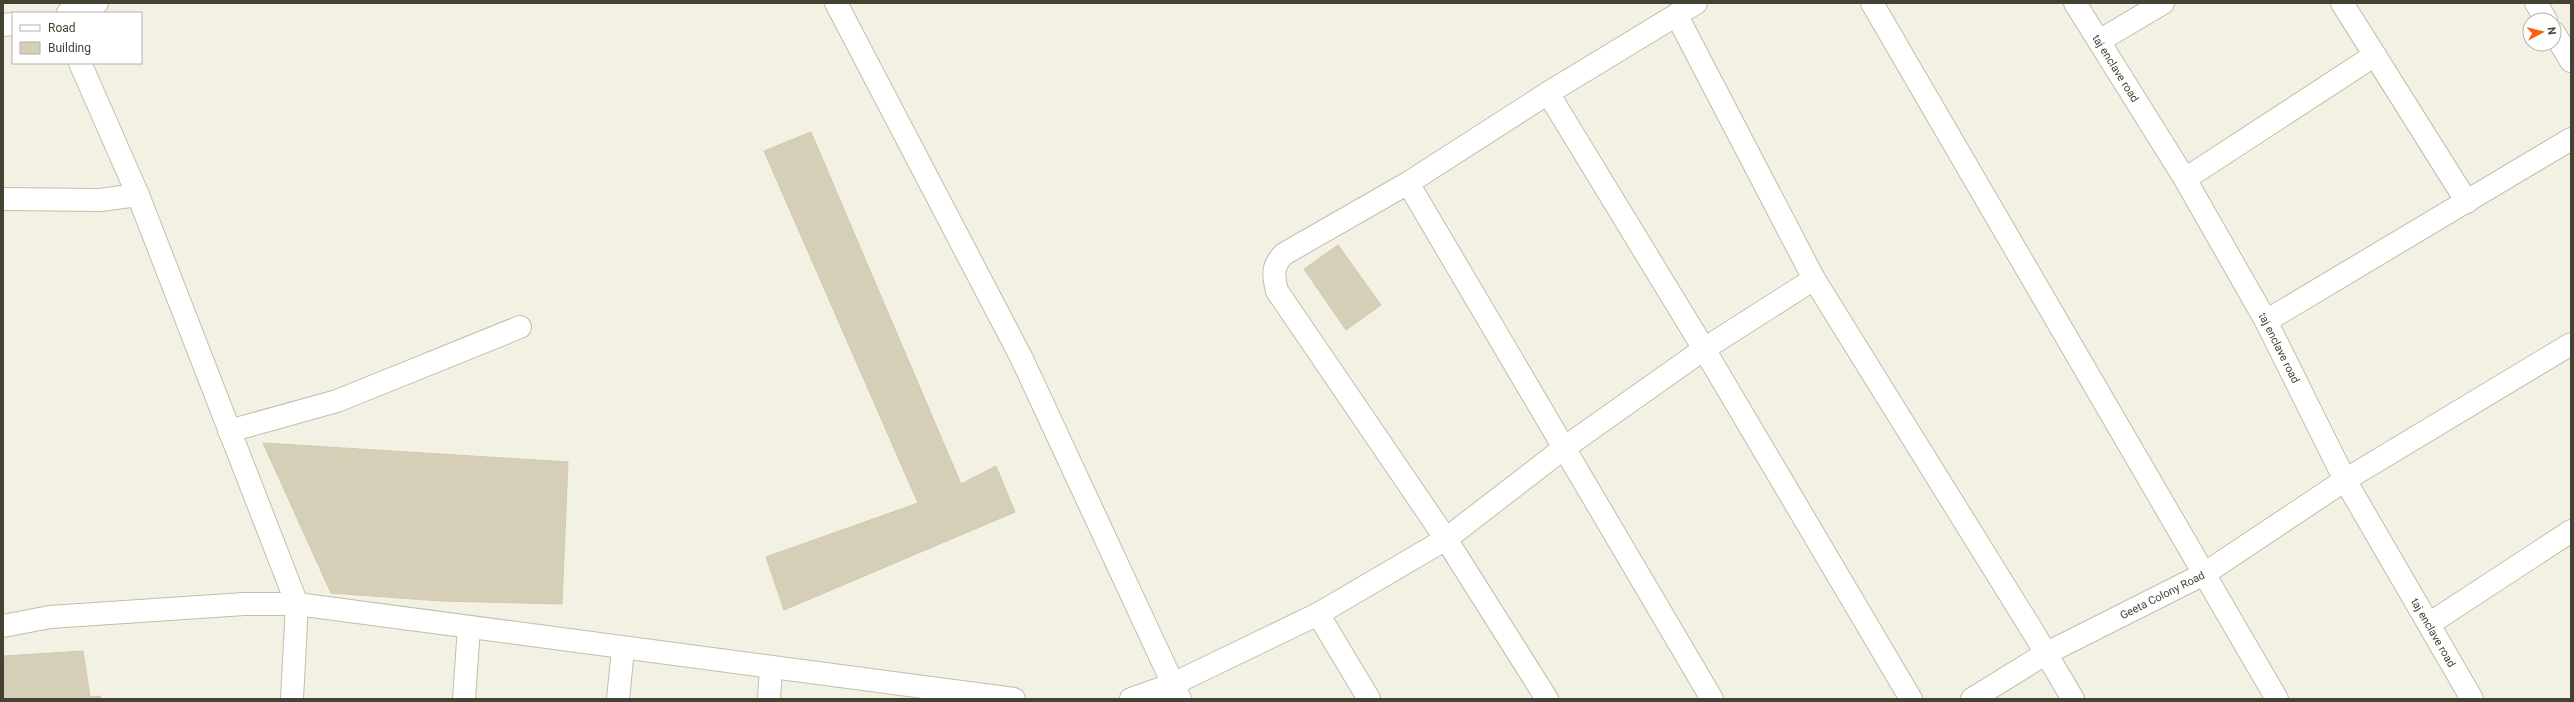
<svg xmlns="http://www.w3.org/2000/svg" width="2574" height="702" viewBox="0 0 2574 702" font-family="Roboto,sans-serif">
  <rect width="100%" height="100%" fill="#f3f1e3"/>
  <path fill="#d6cfb8" stroke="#d1c9ab" d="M811 132 961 484 996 466 1015 512 784 610 766 557 918 503 764 151Z
    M1338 245 1381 305 1346 330 1304 269Z
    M263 443 568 462 562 604 441 601 331 593Z
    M83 651 90 697 100 696 101 699H3V656Z"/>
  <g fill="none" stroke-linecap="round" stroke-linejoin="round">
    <defs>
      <g id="minor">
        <path d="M836 3 1021 357 1180 699"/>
        <path d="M1872 3 2277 699"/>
        <path id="s1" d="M2075 3 2185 179 2266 321 2345 480 2472 699"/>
        <path d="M2342 3 2467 202"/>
        <path d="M2536 3 2546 20"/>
        <path d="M68 13 97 3"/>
        <path d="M1677 16 1814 279 2035 635 2073 699"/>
        <path d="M3 25 13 24"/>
        <path d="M2554 33 2571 61"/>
        <path d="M2099 41 2163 3"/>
        <path d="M80 63 138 195 297 604 292 699"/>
        <path d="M1548 93 1704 349 1911 699"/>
        <path d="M2185 179 2375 55"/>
        <path d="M1408 183 1712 699"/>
        <path d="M3 199 100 200 138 195"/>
        <path d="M2266 321 2571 139"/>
        <path d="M229 431 337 401 520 327"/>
        <path d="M1318 614 1369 699"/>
        <path d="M2429 624 2571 531"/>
        <path d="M3 626 50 617 244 604H297L1014 699"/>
        <path d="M464 699 469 627"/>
        <path d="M618 699 623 649"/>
        <path d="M769 699 771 668"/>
        <path d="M1131 699 1173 684 1318 614 1446 539 1564 448 1704 349 1814 279"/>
        <path d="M1547 699 1446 539 1277 291C1273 275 1272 266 1284 254L1408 183 1548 93 1696 3"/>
        <path id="s2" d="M1972 699 2045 654 2204 574 2345 480 2571 344"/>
      </g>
    </defs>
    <use href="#minor" stroke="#c2bea8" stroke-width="24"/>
    <use href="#minor" stroke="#fff" stroke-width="22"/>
  </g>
  <g text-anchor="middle" stroke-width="4" stroke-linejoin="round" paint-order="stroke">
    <g font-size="11" fill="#464233" stroke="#fff">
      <text dy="4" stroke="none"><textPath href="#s1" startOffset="77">taj enclave road</textPath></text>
      <text dy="4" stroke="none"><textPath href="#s1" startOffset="401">taj enclave road</textPath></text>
      <text dy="4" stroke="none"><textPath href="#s2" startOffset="217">Geeta Colony Road</textPath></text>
      <text dy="4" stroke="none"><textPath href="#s1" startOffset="725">taj enclave road</textPath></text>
    </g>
  </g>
  <rect width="2574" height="702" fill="none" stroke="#464233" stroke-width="8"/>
  <rect x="12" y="12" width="130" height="52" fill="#ffffff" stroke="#b5b3ad"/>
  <rect x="20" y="25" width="20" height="6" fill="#ffffff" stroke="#b5b3ad"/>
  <text x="48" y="32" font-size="12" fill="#464233">Road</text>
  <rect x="20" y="42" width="20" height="12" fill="#d6cfb8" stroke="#b5b3ad"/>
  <text x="48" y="52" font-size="12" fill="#464233">Building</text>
  <g transform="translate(2542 32) rotate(83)"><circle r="19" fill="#ffffff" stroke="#b5b3ad"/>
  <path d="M0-3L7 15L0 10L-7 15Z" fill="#ff5e0f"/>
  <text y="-6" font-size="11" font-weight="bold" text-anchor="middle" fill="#464233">N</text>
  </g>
</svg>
